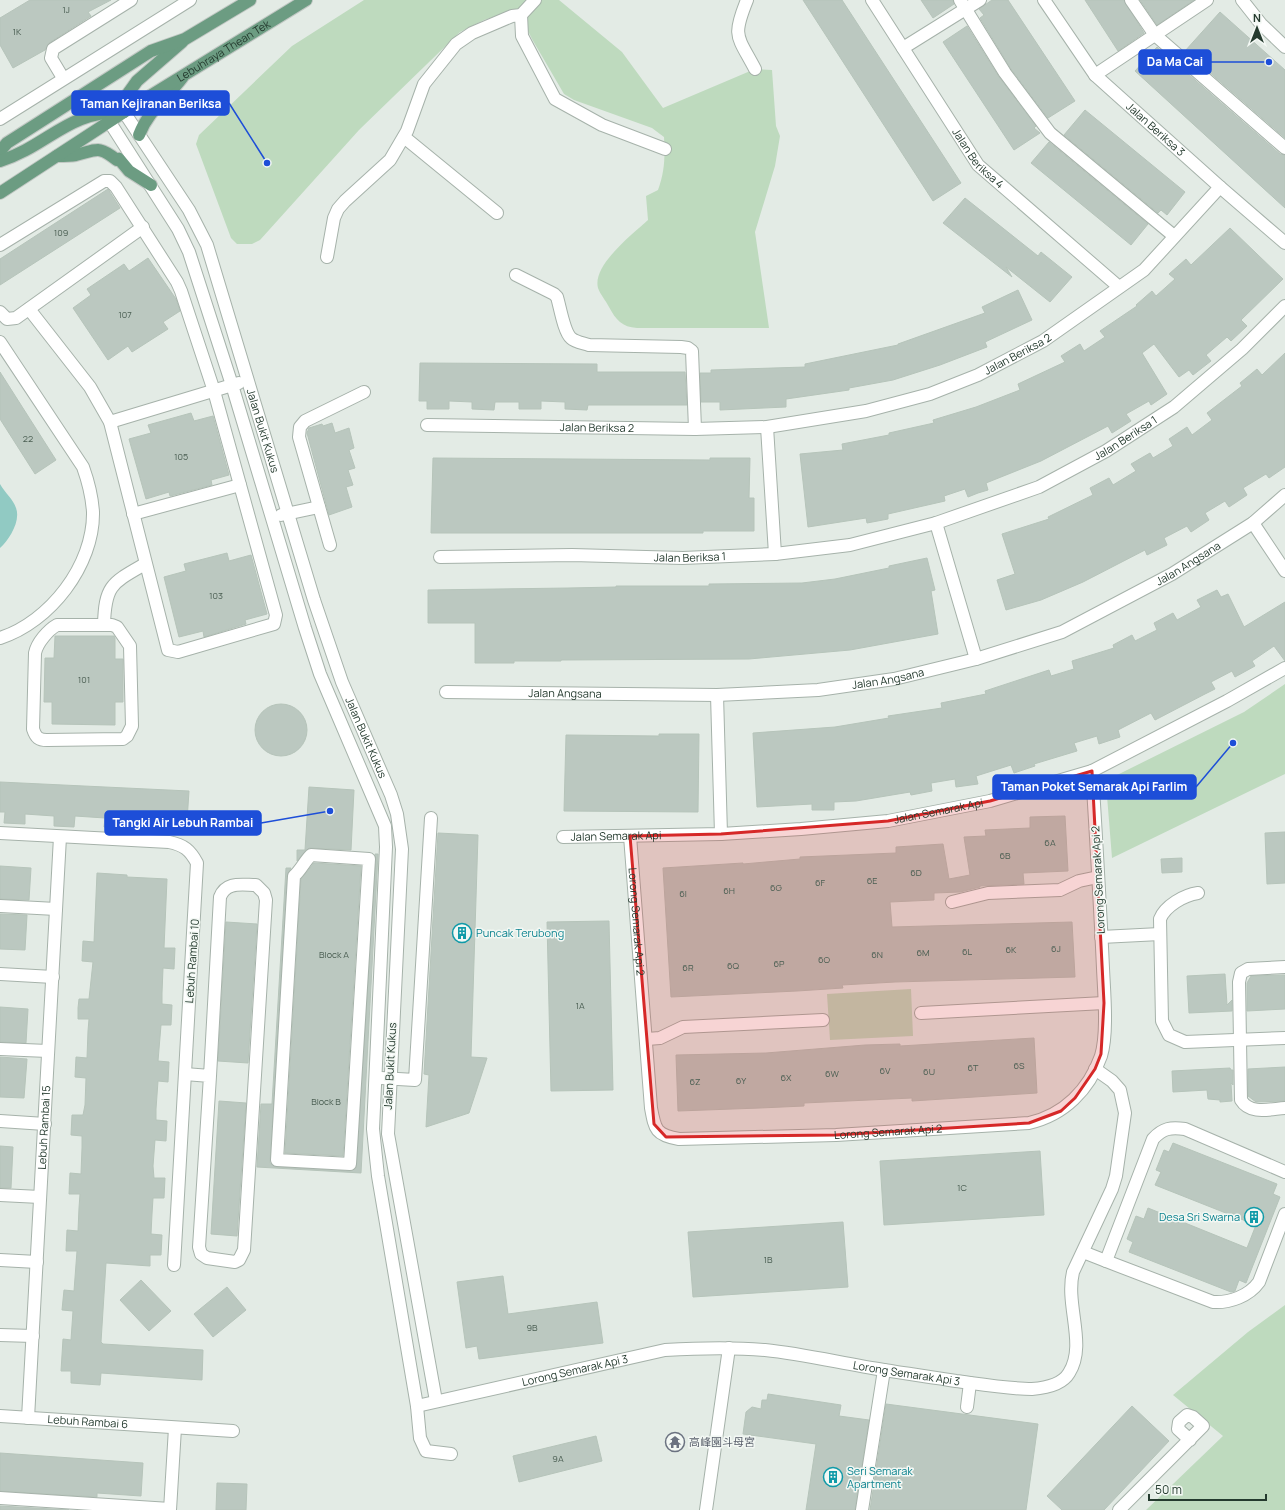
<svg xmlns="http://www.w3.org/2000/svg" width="1285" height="1510" viewBox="0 0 1285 1510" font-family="Manrope,'Noto Sans SC',sans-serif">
  <rect width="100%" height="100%" fill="#e3ebe5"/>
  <path fill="#bedabe" d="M364 0H559L622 52 663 108 755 69 772 70 776 126 780 136 775 166 755 232 769 328H637C622 327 616 320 609 307 606 301 600 294 598 288 592 265 633 234 648 220L646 196 658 190C665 171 665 156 664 137L652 128 574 100 564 94 532 39 517 9 484 20 460 32 359 130 260 240 252 244H237L231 238 196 144 199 135 292 46Z
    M1285 684V774L1112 858 1107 796 1113 777 1244 712Z
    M911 989 913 1036 830 1040 827 994Z
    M1285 1305V1510H1146L1223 1436 1173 1395 1248 1332Z"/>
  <path fill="#91cac3" d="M0 484C5 493 13 499 16 508 21 521 9 540 0 548Z"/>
  <path fill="#bbc8c0" stroke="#b6c4ba" d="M30 0H111L88 12 91 16 49 43 45 50 13 68 0 45V18Z
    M803 0H842L961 183 933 201Z
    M921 0H953L954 4 933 18Z
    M992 0H1008L1075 101 1048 118 1011 69 980 18 984 15 979 9Z
    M1085 0H1124L1144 33 1118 51Z
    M1140 0H1194L1157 25Z
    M1220 12 1285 70V138L1185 51Z
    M967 26 999 77 1036 126 1034 128 1040 133 1014 150 943 42Z
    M1157 47 1280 154 1285 155V208L1135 71Z
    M1085 110 1185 192 1167 215 1161 210 1158 213 1064 135Z
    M1049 142 1148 224 1131 245 1031 163Z
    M108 189 120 208 0 285V259Z
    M965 198 1038 256 1041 252 1072 277 1050 302 1006 267 1012 277 943 223Z
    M1230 228 1283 279 1241 320 1247 326 1231 341 1227 337 1206 355 1211 361 1193 375 1189 370 1179 377 1154 344 1142 353 1167 394 1151 405 1149 401 1126 414 1131 421 1112 433 1108 426 1041 461 986 483 988 490 978 493 968 497 965 489 944 496 945 501 888 514V519L867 523 866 518 808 527 800 454 843 450 842 444 889 435V433L934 423 933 420 976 407 1020 390 1018 384 1065 362 1061 356 1080 344 1084 351 1105 337 1100 331 1137 306 1136 305 1152 291 1156 296 1175 279 1169 274 1186 259 1191 265Z
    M148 258 176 299 180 311 163 322 168 329 132 352 128 346 108 360 73 308 91 295 87 289 124 264 129 271Z
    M1018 290 1032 320 985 342 987 347 940 365 893 380 849 388V390L786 399V407L720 410V402H701L700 373H711V370L805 367V364L898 345V344L985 313 982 307Z
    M1285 353V467L1269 478 1266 474 1243 488 1247 495 1229 507 1225 501 1205 513 1209 520 1191 532 1187 526 1164 538 1167 545 1147 555 1145 550 1083 582 1041 600 1006 610 997 580 1015 574 1002 534 1049 519 1048 517 1093 495 1090 488 1109 478 1113 485 1136 471 1131 464 1150 453 1153 458 1173 446 1169 439 1187 427 1192 435 1212 420 1207 413 1242 386 1240 383 1257 369 1262 375Z
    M420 363 597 364V372H685L687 405H588L587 410 565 409V402L541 401V409H519V402H495L494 410 472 409V402L449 401V409H427V401H419Z
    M0 372 56 460 35 474 0 419Z
    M191 413 194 421 213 416 229 475 211 480 212 485 170 496 169 492 146 499 129 439 151 433 148 425Z
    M332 423 335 433 349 428 354 448 349 450 355 468 348 470 353 485 346 487 352 507 329 515 307 433 309 428 322 424 323 426Z
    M433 458 710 460V458H750L749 498H754V531H703V533H431Z
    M227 553 229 561 251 555 267 614 245 620 246 624 204 637 203 631 179 637 164 577 186 571 184 564Z
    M927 558 935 590 931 591 938 634 850 650 749 659 561 660V661H514V663H475V623H428V590L568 588 616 587V586H709V584L802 583 835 579 889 568V566Z
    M1217 590 1221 597 1228 594 1244 627 1285 602V661L1274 646 1252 661 1255 666 1235 677 1232 671 1211 682 1215 689 1205 694 1155 720 1151 713 1118 730 1120 737 1099 744 1097 736 1074 743 1077 751 1034 764 1035 766 1014 773 1011 765 976 776 978 784 956 787 955 779 931 783 932 791 911 795 910 792 856 801 834 802V810H812V804L757 807 753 733 835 727 889 718 888 716 942 708 941 703 986 694 985 691 1049 670 1051 676 1074 669 1072 661 1114 648 1113 645 1132 635 1135 641 1157 630 1154 623 1173 613 1177 620 1201 607 1197 600Z
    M55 636H114L115 638V659H123V702H115V725L52 724V702H44L45 658H54Z
    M255 730a26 26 0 1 1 52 0a26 26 0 1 1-52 0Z
    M659 734H699L698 812 564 811 566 735 659 736Z
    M0 782 189 791 187 821 176 820 175 831 154 830 155 819 126 818 125 828 104 827 105 818 75 816 74 827 54 826V816L25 814V824L4 823 5 812H0Z
    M309 787 354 790 351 850 309 848 297 861V850H305Z
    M1065 816 1068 871 1023 873 1024 884 980 886V887L960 892 934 893V900L890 902 892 927 1072 922 1075 977 895 982 842 985 843 988 797 991 671 997 663 868 743 863V864L800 859V857L896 853V847L943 844 949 879 970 875 964 837 986 836 985 830 1030 828V817Z
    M1285 832V883L1267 884 1265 833Z
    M438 833 478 835 471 1057 487 1058 469 1113 426 1127 429 1075 424 1074Z
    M375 854H378L361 1173 257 1167 261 1104H272L286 868H291L287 876 270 1163 277 1167 350 1171 356 1168 376 859Z
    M1182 858V872L1162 873 1161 859Z
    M314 863 361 866 343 1156 285 1153 301 879Z
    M0 866 31 868 29 900 0 899Z
    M97 873 127 875V877L167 879 164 948H175L174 969 163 968 162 993V1004L172 1005 171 1025H161L158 1061 169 1062 168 1082 158 1081 156 1109V1120L167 1121 166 1141 155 1140 153 1166 154 1178H165L164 1198H153L152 1214 151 1234 162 1235 161 1255H150V1266L106 1263 101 1342 103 1344 203 1350 202 1380 101 1373 100 1385 71 1383V1371H61L63 1339 71 1340 73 1311 62 1310 64 1290 74 1291 77 1251H66L67 1230 78 1231 79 1208 80 1194H69L70 1173 81 1174 82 1148V1136L71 1135 72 1115H83L85 1105 86 1078 75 1077 76 1057 87 1058 88 1031 89 1019H78V1008L79 999H89L93 962 82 961 83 941 94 942Z
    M0 914 27 915 25 950 0 949Z
    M609 921 613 1090 551 1091 547 922Z
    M226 922 257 924 248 1063 218 1061Z
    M1225 974 1227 1005 1232 1000V1011L1189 1013 1187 976Z
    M1285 975V1009L1247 1011V983L1251 976Z
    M0 1007 28 1009 26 1043 0 1042Z
    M1034 1038 1037 1093 912 1101V1098L804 1103V1106L760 1108 678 1111 676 1055 766 1053 865 1045 900 1044V1046Z
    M0 1057 27 1059 24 1098 0 1097Z
    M1285 1067V1101L1256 1102 1248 1096V1069Z
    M1230 1068 1231 1070H1233V1085L1231 1083 1232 1101 1220 1102V1100L1208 1099 1207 1090 1173 1092 1172 1071Z
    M219 1101 246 1103 237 1236 211 1234Z
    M1173 1143 1277 1184 1273 1194 1280 1197 1246 1283 1239 1280 1235 1291 1231 1292 1129 1252 1133 1242 1127 1239 1136 1216 1144 1219 1148 1208 1247 1248 1256 1225 1155 1185 1161 1172 1156 1170 1164 1150 1169 1152Z
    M0 1146 13 1147 11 1188H0Z
    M1040 1151 1044 1215 884 1225 880 1161Z
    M843 1222 848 1287 693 1297 688 1232Z
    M503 1276 508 1314 597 1302 603 1343 479 1359 477 1346 466 1348 457 1282Z
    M141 1280 171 1311 149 1331 120 1300Z
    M227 1287 246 1310 213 1337 194 1314Z
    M768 1394 841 1405 839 1416 869 1420 855 1510H806L816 1444 743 1434 746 1412 752 1407 761 1409 762 1400H767Z
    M886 1404 1038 1424 1026 1510H870Z
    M1132 1406 1169 1441 1104 1510H1062L1047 1496Z
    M596 1436 602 1461 519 1482 513 1456Z
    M0 1453 143 1463 141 1496 97 1493V1497L0 1491Z
    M217 1483 247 1484 246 1510H216Z
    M0 1506 69 1510H0Z"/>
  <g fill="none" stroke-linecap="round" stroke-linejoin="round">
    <defs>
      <g id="minor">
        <path d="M747 0C732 37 737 35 755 69"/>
        <path id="s1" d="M872 0 978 165 1119 287"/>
        <path d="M960 0 1005 73 1050 133 1174 236"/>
        <path id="s2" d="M1044 0 1095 75 1220 187 1285 243"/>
        <path d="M1131 0 1155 35 1285 148"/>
        <path d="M1242 0 1261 24 1285 47"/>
        <path d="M521 15 522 36 555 99 602 125 665 149"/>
        <path d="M903 48 980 0"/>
        <path d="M1095 75 1207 0"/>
        <path d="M63 78 51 58 53 49 131 0"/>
        <path id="s3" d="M124 112 189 210 207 245 314 600 342 682 391 795 397 814 402 849 388 1134 436 1401"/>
        <path d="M0 119 190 0"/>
        <path d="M109 121 178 229 189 252 232 385 305 628 320 674 385 826 386 847 373 1129 378 1176 417 1406 420 1438 426 1451 451 1454"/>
        <path d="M404 137 497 213"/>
        <path d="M0 245 104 181H110L116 187 177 282 181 291 214 391 276 615 274 624 178 652 168 650 110 422 90 387 29 309"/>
        <path d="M327 257 334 218 338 209 345 201 390 160 407 131 424 84 456 44 472 33 512 16 521 15 535 0"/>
        <path d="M516 275 554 294 557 297C560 307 564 332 571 338 575 342 583 343 589 345L681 347 688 348 692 351 695 429"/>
        <path d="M0 312 7 319 16 318 143 227"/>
        <path d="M0 342 83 467C88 481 92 496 93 512 94 565 50 622 0 638"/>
        <path d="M110 422 239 383"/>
        <path id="s4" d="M427 425 695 429 767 427 866 411 930 394 978 375 1043 341 1144 270 1220 187"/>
        <path d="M767 427 775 554"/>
        <path d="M133 514 240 485"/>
        <path d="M281 515 319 507"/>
        <path d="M936 523 976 659"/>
        <path d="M1253 523 1285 571"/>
        <path d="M330 545 299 437 300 427 305 421 364 392"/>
        <path id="s5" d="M440 557 572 555 683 558 775 554 850 545 936 523 1039 487 1106 451 1174 407 1242 349 1285 306"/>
        <path d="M57 625H112L117 627 130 646 132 726 127 736 123 739 47 740C39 740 36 738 33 729L35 653C37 643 48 630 57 625Z"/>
        <path d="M104 625C105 585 112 583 145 564"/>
        <path id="s6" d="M446 692 717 695 818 690 894 679 976 659 1062 632 1172 574 1253 523 1285 495"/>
        <path d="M717 695 721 834"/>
        <path d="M0 833 169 842C184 845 190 850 197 863L174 1265"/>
        <path id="s7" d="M630 836 651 1108C655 1130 656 1135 679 1139L836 1135 1029 1123C1064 1115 1089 1090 1101 1056 1108 1033 1104 992 1103 968 1100 902 1096 836 1092 771"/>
        <path id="s8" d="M563 837 721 834 801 829 888 821 990 801 1092 771 1227 701 1285 668"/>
        <path d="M311 855 369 859 350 1164 277 1160 294 876C301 870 304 862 311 855Z"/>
        <path d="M1198 893C1184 895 1165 906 1160 919L1162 1021 1169 1035 1185 1042 1285 1038"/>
        <path d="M952 902 988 893 1060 890 1079 881 1098 877"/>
        <path d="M0 906 56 909"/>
        <path d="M1101 937 1160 934"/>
        <path d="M1285 967 1248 969 1241 973 1239 982 1241 1100C1250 1115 1270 1109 1285 1108"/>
        <path d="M0 974 53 977"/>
        <path d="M921 1013 1104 1003"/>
        <path d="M647 1039 660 1038 683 1027 823 1020"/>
        <path d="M0 1049 48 1051"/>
        <path d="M185 1074 210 1076 199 1247 201 1254 207 1258 235 1262 239 1260 244 1250 266 900 264 893 256 885C242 885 226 881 220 897L210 1076"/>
        <path d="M381 1078 415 1080 431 818"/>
        <path d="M0 1121 45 1124"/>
        <path d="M1285 1172 1185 1129C1171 1127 1163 1128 1153 1139L1106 1261 1213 1302C1230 1303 1249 1296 1259 1282L1285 1214"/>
        <path d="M0 1195 40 1197"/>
        <path d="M1083 1252 1106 1261"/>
        <path d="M0 1260 37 1262"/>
        <path d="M0 1335 33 1336"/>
        <path id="s9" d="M417 1406 665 1350C698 1348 731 1347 765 1350 805 1354 844 1364 884 1370 908 1374 932 1377 956 1381 979 1384 1010 1389 1032 1389 1045 1388 1062 1385 1069 1373 1087 1345 1065 1305 1073 1272L1112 1189 1116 1176 1125 1113 1120 1090 1112 1081 1095 1069"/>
        <path d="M967 1407 970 1383"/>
        <path id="s10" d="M0 1416 233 1431"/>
        <path id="s11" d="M28 1418 60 837"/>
        <path d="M0 1498 170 1509"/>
        <path d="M170 1510 175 1428"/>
        <path d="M706 1510 729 1348"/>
        <path d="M862 1510 884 1370"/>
        <path d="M1119 1510 1203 1426 1193 1417 1187 1415 1179 1422 1178 1429 1190 1440"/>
      </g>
      <g id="major">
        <path d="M112 116 137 81 182 42"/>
        <path d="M139 135C148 111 167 98 182 78"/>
        <path d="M0 151 7 143 151 51 185 39 250 0"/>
        <path d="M57 156C63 156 70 156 76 155 97 150 98 145 117 160L119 159 129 171 151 185"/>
        <path d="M0 161C48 146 68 110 124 112"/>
        <path id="s12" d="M0 193 124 112 306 0"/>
      </g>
    </defs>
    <use href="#minor" stroke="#a6b2aa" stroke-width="14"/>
    <use href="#major" stroke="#c2c8c4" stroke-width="14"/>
    <use href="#minor" stroke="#fff" stroke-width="12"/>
    <use href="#major" stroke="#6c9c82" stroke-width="12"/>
  </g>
  <path fill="#d62828" fill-opacity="0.2" stroke="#d62828" stroke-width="3" stroke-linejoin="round" d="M1092 771 1104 1003 1101 1054 1095 1069 1075 1098 1061 1111 1029 1123 836 1135 666 1137 654 1124 630 836 721 834 888 821 990 801Z"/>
  <defs>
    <symbol id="building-ring" viewBox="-11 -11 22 22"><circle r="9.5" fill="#f3f8f4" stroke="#0f9aa8" stroke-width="1.5"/><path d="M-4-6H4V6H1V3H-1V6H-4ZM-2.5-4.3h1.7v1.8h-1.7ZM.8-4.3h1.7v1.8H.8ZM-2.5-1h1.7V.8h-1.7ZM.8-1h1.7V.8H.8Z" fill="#0f9aa8"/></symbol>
    <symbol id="temple-ring" viewBox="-11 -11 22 22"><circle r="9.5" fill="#f3f8f4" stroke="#6b7280" stroke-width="1.5"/><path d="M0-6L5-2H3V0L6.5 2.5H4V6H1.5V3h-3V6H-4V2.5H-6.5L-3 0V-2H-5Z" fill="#6b7280"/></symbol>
  </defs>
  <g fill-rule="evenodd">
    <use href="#building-ring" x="451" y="922" width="22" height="22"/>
    <use href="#building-ring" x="1243" y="1206" width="22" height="22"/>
    <use href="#temple-ring" x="664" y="1431" width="22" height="22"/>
    <use href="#building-ring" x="822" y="1466" width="22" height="22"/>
  </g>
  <g text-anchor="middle" stroke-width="3" stroke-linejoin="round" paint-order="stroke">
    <g font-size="9" fill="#4a5e52">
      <text x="66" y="13">1J</text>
      <text x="17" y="35">1K</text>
      <text x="61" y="236">109</text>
      <text x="125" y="318">107</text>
      <text x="28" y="442">22</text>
      <text x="181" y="460">105</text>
      <text x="216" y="599">103</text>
      <text x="84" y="683">101</text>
      <text x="1050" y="846">6A</text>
      <text x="1005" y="859">6B</text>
      <text x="916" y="876">6D</text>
      <text x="872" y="884">6E</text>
      <text x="820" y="886">6F</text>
      <text x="776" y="891">6G</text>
      <text x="729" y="894">6H</text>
      <text x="683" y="897">6I</text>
      <text x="1056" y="952">6J</text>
      <text x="1011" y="953">6K</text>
      <text x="967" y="955">6L</text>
      <text x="923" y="956">6M</text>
      <text x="334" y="958">Block A</text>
      <text x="877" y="958">6N</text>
      <text x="824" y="963">6O</text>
      <text x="779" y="967">6P</text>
      <text x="733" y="969">6Q</text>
      <text x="688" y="971">6R</text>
      <text x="580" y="1009">1A</text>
      <text x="1019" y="1069">6S</text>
      <text x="973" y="1071">6T</text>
      <text x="885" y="1074">6V</text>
      <text x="929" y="1075">6U</text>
      <text x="832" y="1077">6W</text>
      <text x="786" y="1081">6X</text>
      <text x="741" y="1084">6Y</text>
      <text x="695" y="1085">6Z</text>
      <text x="326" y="1105">Block B</text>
      <text x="962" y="1191">1C</text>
      <text x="768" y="1263">1B</text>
      <text x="532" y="1331">9B</text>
      <text x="558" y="1462">9A</text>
    </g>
    <g font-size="11" fill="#243a2e" stroke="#f3f8f4">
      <text dy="4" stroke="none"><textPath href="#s12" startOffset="265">Lebuhraya Thean Tek</textPath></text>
      <text dy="4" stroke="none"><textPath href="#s2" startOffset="172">Jalan Beriksa 3</textPath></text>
      <text dy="4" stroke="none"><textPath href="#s1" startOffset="191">Jalan Beriksa 4</textPath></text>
      <text dy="4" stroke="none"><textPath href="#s4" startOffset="603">Jalan Beriksa 2</textPath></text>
      <text dy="4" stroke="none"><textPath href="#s4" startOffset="170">Jalan Beriksa 2</textPath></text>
      <text dy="4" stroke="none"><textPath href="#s3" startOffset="351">Jalan Bukit Kukus</textPath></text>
      <text dy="4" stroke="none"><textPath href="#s5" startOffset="708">Jalan Beriksa 1</textPath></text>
      <text dy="4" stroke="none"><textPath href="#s5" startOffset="250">Jalan Beriksa 1</textPath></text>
      <text dy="4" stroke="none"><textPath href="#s6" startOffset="767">Jalan Angsana</textPath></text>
      <text dy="4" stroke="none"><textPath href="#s6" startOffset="443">Jalan Angsana</textPath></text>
      <text dy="4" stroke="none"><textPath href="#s6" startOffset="119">Jalan Angsana</textPath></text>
      <text dy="4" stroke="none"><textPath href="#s3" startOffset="675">Jalan Bukit Kukus</textPath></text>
      <text dy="4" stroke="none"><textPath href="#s8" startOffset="377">Jalan Semarak Api</textPath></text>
      <text dy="4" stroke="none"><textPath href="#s8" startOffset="53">Jalan Semarak Api</textPath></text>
      <text transform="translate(1098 880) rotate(-93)" y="4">Lorong Semarak Api 2</text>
      <text dy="4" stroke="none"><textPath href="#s7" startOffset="86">Lorong Semarak Api 2</textPath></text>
      <text transform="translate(192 961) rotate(-86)" y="4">Lebuh Rambai 10</text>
      <text transform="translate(390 1066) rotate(-87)" y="4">Jalan Bukit Kukus</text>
      <text dy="4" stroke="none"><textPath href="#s11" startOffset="291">Lebuh Rambai 15</textPath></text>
      <text dy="4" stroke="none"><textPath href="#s7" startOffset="529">Lorong Semarak Api 2</textPath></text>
      <text dy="4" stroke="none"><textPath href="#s9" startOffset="162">Lorong Semarak Api 3</textPath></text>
      <text dy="4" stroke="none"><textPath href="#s9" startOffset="498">Lorong Semarak Api 3</textPath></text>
      <text dy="4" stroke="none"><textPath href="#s10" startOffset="88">Lebuh Rambai 6</textPath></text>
    </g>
    <g font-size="11" fill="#0d838f" stroke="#f3f8f4" text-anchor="start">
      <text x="476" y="937">Puncak Terubong</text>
      <text x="1240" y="1221" text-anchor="end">Desa Sri Swarna</text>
      <text x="847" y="1475">Seri Semarak<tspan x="847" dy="13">Apartment</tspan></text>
    </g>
    <g font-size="11" fill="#5b616d" stroke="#f3f8f4" text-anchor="start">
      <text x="689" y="1446">高峰園斗母宮</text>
    </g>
  </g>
  <path fill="none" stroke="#1d4ed8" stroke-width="1.5" d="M1269 62L1211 62M267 163L229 103M1233 743L1196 787M330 811L261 823"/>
  <g fill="#1d4ed8" stroke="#f3f8f4" stroke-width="1.5">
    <circle cx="1269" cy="62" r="4"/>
    <circle cx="267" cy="163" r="4"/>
    <circle cx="1233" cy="743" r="4"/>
    <circle cx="330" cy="811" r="4"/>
  </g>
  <g fill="#1d4ed8" stroke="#1d4ed8" stroke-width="1.5">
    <rect x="1139" y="50" width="72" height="24" rx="4"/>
    <rect x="72" y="91" width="157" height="24" rx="4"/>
    <rect x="993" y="775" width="203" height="24" rx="4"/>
    <rect x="105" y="811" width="156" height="24" rx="4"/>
  </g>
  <g font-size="12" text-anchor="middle" font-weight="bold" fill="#fff">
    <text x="1175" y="66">Da Ma Cai</text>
    <text x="151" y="108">Taman Kejiranan Beriksa</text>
    <text x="1094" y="791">Taman Poket Semarak Api Farlim</text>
    <text x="183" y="827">Tangki Air Lebuh Rambai</text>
  </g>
  <g transform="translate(1257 28)" stroke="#f3f8f4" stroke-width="3" paint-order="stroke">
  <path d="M0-3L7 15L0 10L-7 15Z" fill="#243a2e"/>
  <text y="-6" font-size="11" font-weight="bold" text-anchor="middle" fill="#243a2e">N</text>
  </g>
  <path d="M1149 1494v6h117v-6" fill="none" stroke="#243a2e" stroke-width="2"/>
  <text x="1155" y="1494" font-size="12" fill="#243a2e" stroke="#f3f8f4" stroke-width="3" paint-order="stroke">50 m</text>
</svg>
